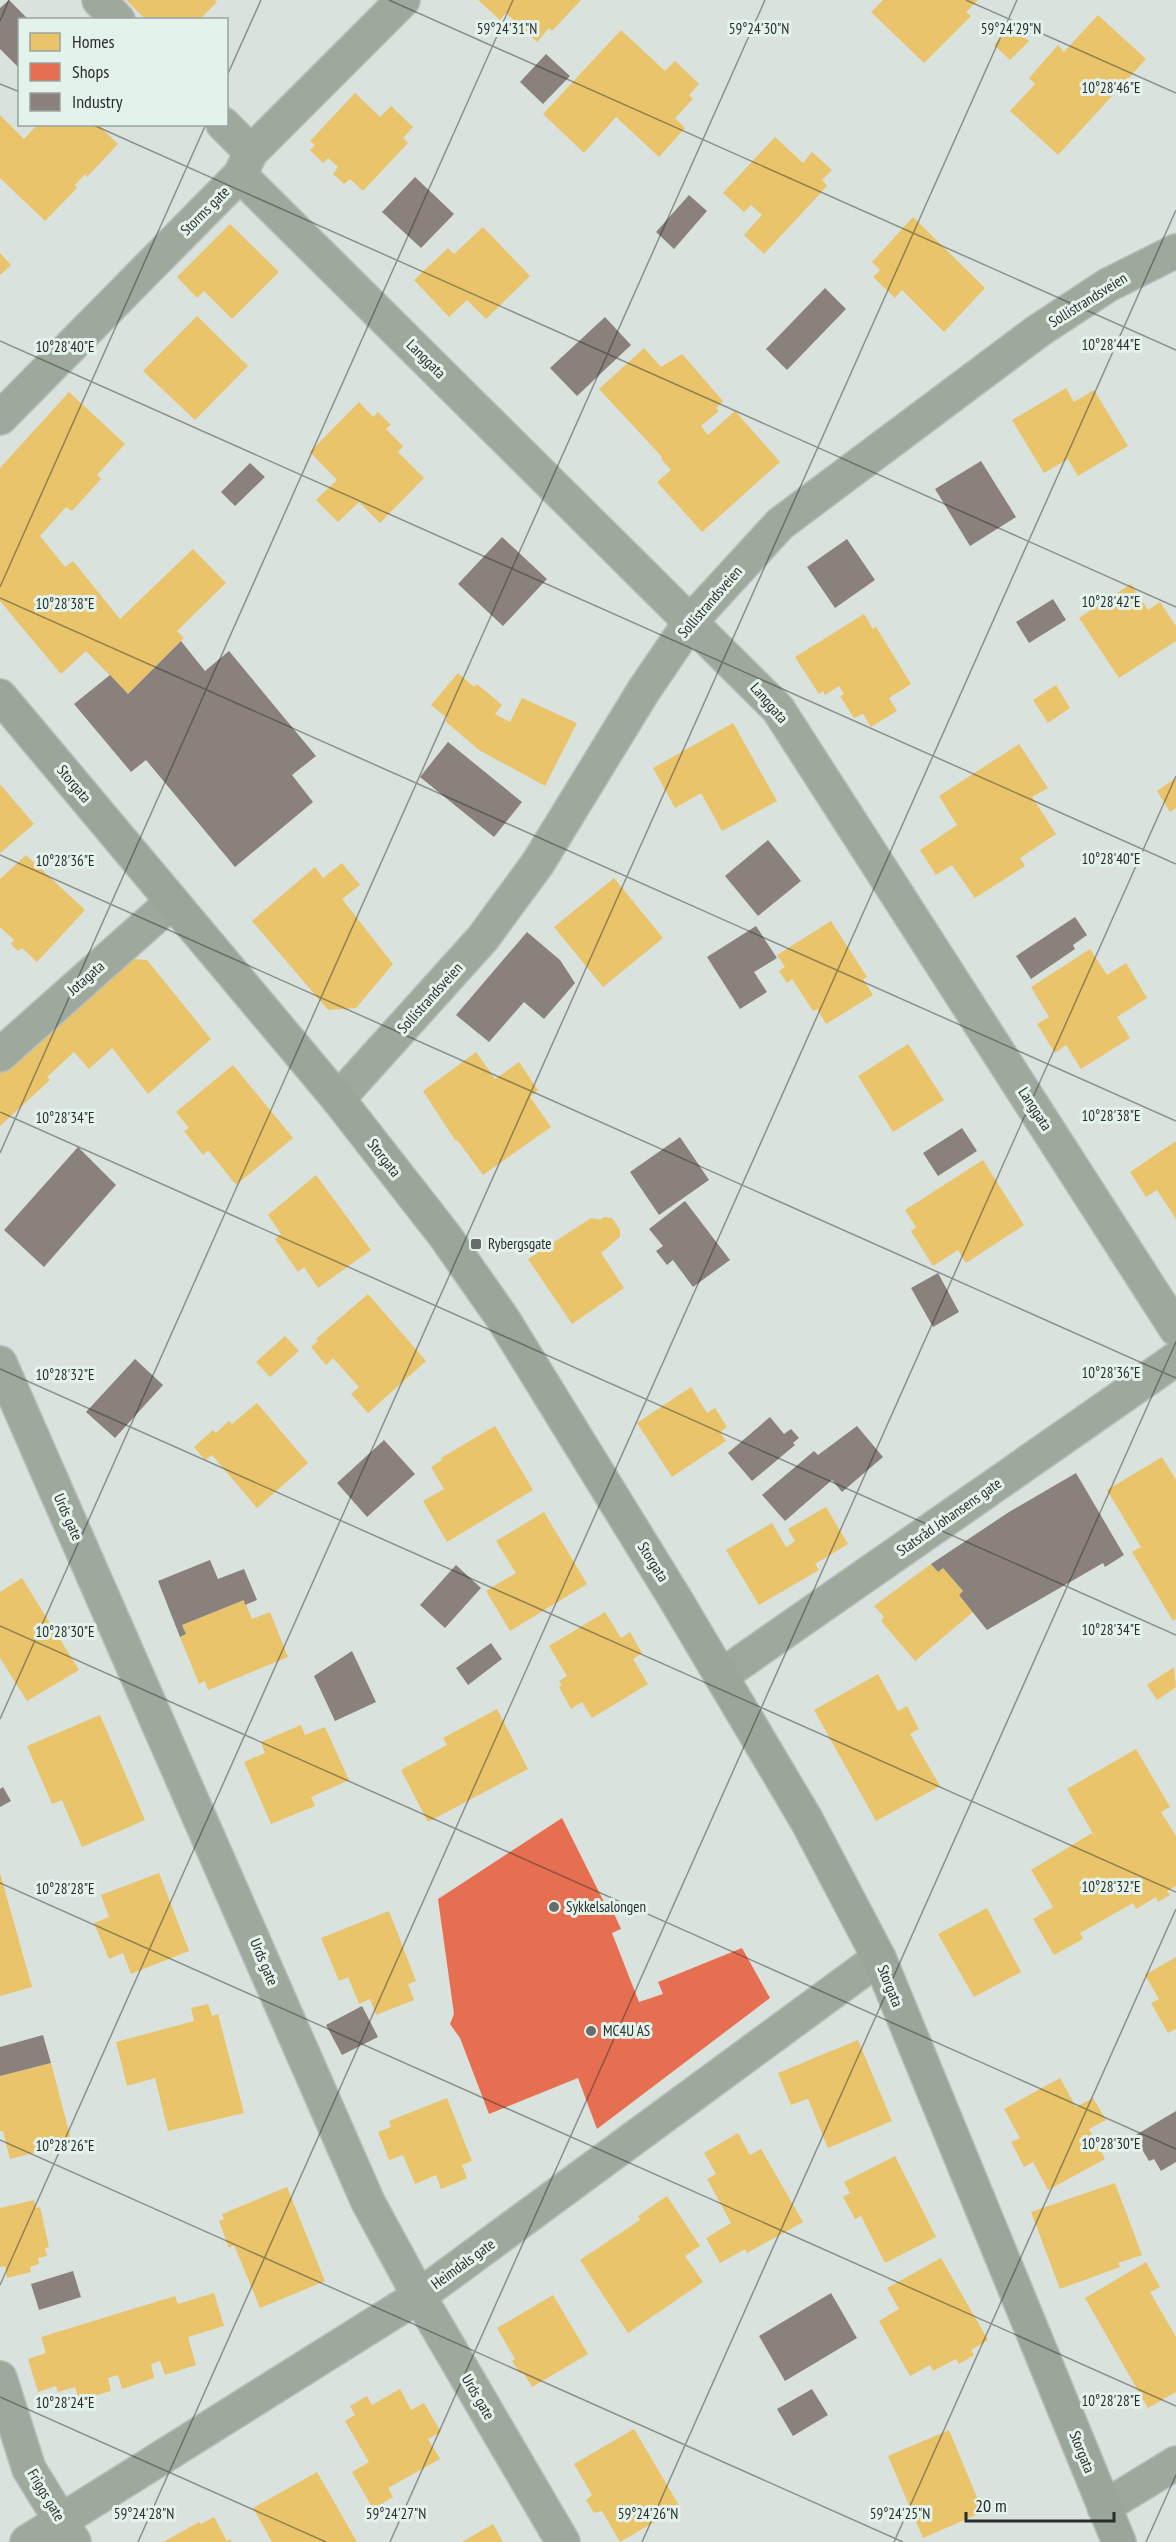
<svg xmlns="http://www.w3.org/2000/svg" width="1176" height="2542" viewBox="0 0 1176 2542" font-family="'PT Sans Narrow',sans-serif">
  <rect width="100%" height="100%" fill="#dae2de"/>
  <path fill="#e9c46a" d="M126 0H215L217 2 199 20H146Z
    M478 0H581L552 31 549 28 537 42 506 13 500 20Z
    M883 0H978L966 12 971 16 924 63 871 12Z
    M1098 15 1146 59 1058 155 1010 111 1035 84 1029 78 1058 45 1064 52Z
    M1013 26 1029 41 1010 60 994 45Z
    M621 30 665 71 675 61 699 84 689 95 693 99 675 118 685 128 659 157 616 117 584 153 543 114Z
    M355 93 380 117 391 106 413 127 403 138 408 143 363 191 350 179 344 184 333 174 338 167 328 158 323 163 310 150 315 145 310 141Z
    M0 115 24 139 38 124H97L118 144 87 177 85 174 75 185 77 188 45 221 0 178Z
    M775 137 803 163 812 152 832 170 822 180 827 186 764 254 744 235 762 215 751 205 744 212 723 193Z
    M913 217 985 288 944 332 902 290 895 298 873 277 880 270 872 262Z
    M230 224 279 272 232 319 204 291 197 298 177 277Z
    M483 227 530 276 486 319 467 300 449 317 414 280 448 248 454 254Z
    M0 253 11 265 0 275Z
    M197 316 248 366 195 420 143 371Z
    M644 348 661 367 682 354 723 401 716 408 719 411 701 426 708 435 735 411 780 462 702 532 657 482 671 470 661 459 662 457 599 389Z
    M1066 388 1074 402 1094 390 1128 446 1078 476 1068 459 1044 473 1012 420Z
    M69 392 125 444 97 475 101 479 72 511 66 507 40 536 65 567 73 561 120 619 193 549 226 583 177 631 184 638 128 694 86 651 61 674 0 601V468Z
    M359 402 373 417 378 412 391 425 386 429 403 446 398 452 424 478 380 523 359 502 338 522 316 500 337 480 310 452Z
    M1131 584 1148 610 1160 602 1176 626V641L1119 678 1079 618Z
    M864 614 873 629 876 627 911 684 889 698 897 711 871 727 863 714 854 718 840 696 844 694 839 686 825 695 823 691 819 694 795 657Z
    M458 673 474 687 477 684 502 705 495 714 510 722 522 698 577 723 545 786 479 750 445 721 447 718 431 705Z
    M1056 685 1070 708 1048 723 1033 700Z
    M733 723 777 801 722 831 701 793 675 808 653 768Z
    M1019 744 1048 788 1032 797 1056 834 1020 858 1025 866 975 898 952 865 936 875 920 850 957 825 939 796Z
    M1176 778V808L1170 812 1157 791Z
    M0 784 34 824 0 853Z
    M26 855 85 910 37 962 22 948 18 951 11 944 14 940 0 927V879Z
    M342 863 360 885 342 899 393 964 356 1008 328 1010 252 921 315 867 323 878Z
    M614 878 663 938 603 987 554 927Z
    M831 921 867 977 863 979 873 995 826 1024 817 1009 813 1011 792 979 787 983 779 971 785 967 777 955Z
    M1090 949 1107 975 1126 963 1147 998 1117 1017 1130 1038 1081 1069 1066 1045 1055 1053 1037 1024 1049 1017 1031 987Z
    M122 958 147 960 211 1039 148 1094 112 1048 89 1069 74 1052 47 1077 50 1080 0 1126V1071Z
    M908 1044 944 1100 893 1132 858 1076Z
    M476 1052 495 1079 519 1062 538 1090 530 1097 551 1127 483 1175 458 1141 455 1140 423 1091Z
    M233 1065 293 1138 236 1185 208 1150 203 1155 184 1131 189 1128 176 1112Z
    M1176 1141V1219L1157 1190 1146 1197 1130 1172Z
    M983 1160 1024 1225 966 1263 958 1250 933 1266 911 1231 916 1227 905 1210Z
    M316 1175 371 1250 318 1288 304 1267 298 1272 275 1239 281 1234 268 1215Z
    M604 1217 612 1218 620 1230V1237L601 1253 624 1288 572 1324 528 1259 591 1218 600 1220Z
    M368 1294 426 1361 368 1413 351 1394 359 1387 333 1358 326 1365 311 1347 318 1341 316 1339Z
    M285 1336 299 1351 270 1377 256 1362Z
    M691 1387 707 1413 715 1408 727 1427 720 1432 726 1441 672 1477 637 1423Z
    M257 1403 308 1463 257 1508 212 1455 205 1460 194 1447 213 1430 216 1433 229 1421 232 1424Z
    M495 1426 533 1490 447 1542 423 1501 444 1489 431 1467 442 1460 441 1458Z
    M1162 1457 1176 1480V1619L1173 1621 1132 1552 1141 1547 1107 1490Z
    M826 1507 848 1544 815 1564 819 1570 759 1605 726 1550 772 1523 786 1547 795 1541 788 1529Z
    M544 1512 587 1584 510 1631 486 1591 516 1573 496 1541Z
    M931 1564 938 1572 943 1568 963 1591 959 1595 973 1612 915 1661 881 1621 884 1617 874 1606Z
    M22 1578 79 1670 27 1701 0 1658V1592Z
    M244 1600 252 1619 270 1612 288 1657 208 1690 205 1681 199 1684 180 1637 186 1634 182 1625Z
    M605 1612 621 1638 630 1632 642 1653 633 1659 648 1684 592 1718 582 1702 571 1709 559 1687 562 1685 559 1681 567 1676 549 1646Z
    M1174 1667 1176 1687 1157 1700 1147 1685Z
    M878 1674 898 1711 907 1706 919 1729 910 1734 940 1786 876 1821 814 1710Z
    M497 1709 528 1769 428 1822 401 1770 447 1745 443 1738Z
    M100 1715 145 1820 82 1847 62 1800 52 1804 27 1746Z
    M301 1725 305 1735 325 1727 349 1780 311 1797 315 1806 271 1824 244 1762 265 1753 261 1742Z
    M1136 1749 1170 1807 1161 1812 1176 1836V1886L1167 1891 1170 1895 1158 1902 1156 1897 1136 1909 1133 1903 1080 1933 1083 1939 1054 1955 1033 1919 1053 1907 1031 1870 1092 1833 1098 1842 1067 1789Z
    M0 1873 32 1987 0 1996Z
    M159 1873 189 1951 131 1974 123 1953 109 1959 94 1923 109 1917 101 1895Z
    M987 1908 1021 1972 974 1997 938 1934Z
    M389 1911 416 1981 408 1984 414 2000 376 2015 370 1999 359 2004 348 1977 339 1981 321 1938Z
    M1176 1957V2029L1168 2033 1151 2003 1159 1999 1145 1975Z
    M208 2004 212 2016 218 2014 244 2113 168 2131 155 2078 127 2086 116 2042 194 2021 191 2008Z
    M858 2040 892 2121 828 2148 808 2099 791 2105 778 2073Z
    M51 2063 72 2143 10 2159 3 2131H0V2076Z
    M1060 2078 1076 2107 1093 2098 1106 2120 1089 2129 1105 2159 1048 2190 1033 2162 1024 2167 1011 2142 1020 2138 1004 2109Z
    M447 2098 472 2161 462 2165 467 2178 441 2189 436 2175 415 2184 403 2155 389 2160 378 2132 391 2127 389 2121Z
    M738 2133 750 2155 761 2149 803 2222 747 2253 745 2249 720 2263 706 2238 731 2223 707 2179 716 2174 704 2153Z
    M895 2156 936 2237 885 2263 861 2216 855 2219 843 2197 850 2193 844 2182Z
    M1115 2183 1142 2255 1118 2263 1120 2267 1060 2289 1031 2212Z
    M287 2187 325 2281 260 2308 234 2245 229 2248 219 2221 224 2219 222 2214Z
    M667 2196 700 2246 685 2256 703 2282 628 2333 580 2260 640 2220 638 2216Z
    M34 2200 36 2208 40 2207 49 2247 45 2248 47 2256 38 2258 39 2264 30 2267 31 2272 7 2278 5 2266 0 2267V2208Z
    M941 2258 988 2340 971 2350 974 2355 959 2364 956 2359 933 2371 930 2365 910 2376 879 2321 899 2309 887 2288Z
    M1146 2262 1160 2287 1150 2292 1176 2337V2392L1148 2408 1085 2298Z
    M214 2293 224 2326 188 2337 196 2365 165 2375 160 2361 151 2364 154 2378 122 2389 118 2375 108 2378 111 2391 79 2400 75 2387 58 2392 56 2386 38 2392 28 2359 46 2353 41 2337 175 2296 178 2304Z
    M553 2295 588 2354 532 2387 523 2372 520 2373 512 2361 515 2359 497 2328Z
    M400 2389 411 2410 424 2403 441 2432 428 2439 440 2459 388 2488 393 2497 373 2509 352 2472 369 2462 345 2421 355 2415 350 2406 367 2396 372 2405Z
    M634 2429 680 2507 620 2542 602 2511 594 2513 586 2500 592 2495 574 2464Z
    M949 2430 983 2512 923 2538 888 2456Z
    M317 2472 357 2542H272L253 2508Z
    M214 2517 227 2541 230 2539 232 2542H163L199 2522 201 2524Z
    M493 2524 503 2542H462Z"/>
  <path fill="#e76f51" d="M562 1818 606 1906 610 1905 621 1929 612 1933 639 2002 663 1994 658 1982 742 1948 770 1998 597 2129 578 2078 489 2114 460 2038 450 2024 454 2014 438 1899Z"/>
  <path fill="#8a817c" d="M9 0 29 20H20V69L0 49V8Z
    M546 54 570 76 543 104 520 82Z
    M415 177 454 214 421 248 382 212Z
    M689 195 707 211 674 249 656 232Z
    M825 288 846 309 787 370 766 349Z
    M605 317 631 345 577 396 550 368Z
    M981 461 1016 517 970 546 935 489Z
    M250 463 265 477 235 506 221 492Z
    M502 537 547 579 503 626 458 584Z
    M847 539 875 580 835 608 807 567Z
    M1053 599 1066 620 1029 643 1016 622Z
    M181 641 205 671 229 651 316 756 292 775 313 802 235 867 146 760 131 772 74 704 110 675 128 694Z
    M448 742 522 802 494 837 420 777Z
    M768 840 801 881 758 916 725 876Z
    M1075 917 1087 935 1073 945 1075 949 1031 979 1016 956Z
    M756 926 777 958 754 972 767 992 740 1009 707 957Z
    M527 932 560 960 575 983 544 1019 524 1002 489 1042 456 1015Z
    M962 1128 977 1151 938 1176 923 1153Z
    M680 1137 709 1180 659 1215 630 1172Z
    M78 1147 116 1185 44 1267 4 1230Z
    M685 1201 730 1260 693 1287 673 1260 667 1265 656 1251 663 1246 649 1229Z
    M938 1273 959 1312 933 1327 911 1288Z
    M135 1359 163 1385 115 1438 86 1412Z
    M770 1417 784 1434 791 1429 799 1438 793 1443 795 1445 752 1481 728 1453Z
    M857 1426 883 1457 842 1492 832 1480 785 1521 762 1495 814 1451 818 1455Z
    M384 1440 415 1474 367 1517 337 1483Z
    M1076 1473 1124 1555 1105 1567 1103 1563 987 1630 959 1595 963 1591 943 1568 938 1572 931 1564 1009 1512Z
    M210 1560 218 1579 244 1569 257 1600 245 1605 244 1600 182 1625 186 1634 180 1637 158 1581Z
    M456 1565 481 1588 445 1628 420 1605Z
    M491 1643 502 1659 468 1685 456 1668Z
    M352 1651 376 1702 335 1721 314 1676Z
    M3 1787 11 1801 0 1807V1789Z
    M362 2006 378 2037 342 2055 326 2025Z
    M43 2035 51 2063 0 2076V2047Z
    M1176 2111V2162L1161 2171 1154 2159 1149 2161 1134 2136Z
    M73 2271 81 2297 39 2310 31 2284Z
    M831 2293 857 2338 785 2381 759 2336Z
    M812 2389 828 2415 793 2436 777 2409Z"/>
  <g fill="none" stroke-linecap="round" stroke-linejoin="round">
    <defs>
      <path id="minor" d="M99 0 118 20
        M223 124 251 152
        M240 175 778 709 1176 1329
        M0 418 240 175 251 152 403 0
        M0 1055 172 902
        M338 1099 483 938 538 863 644 690 691 621 780 524 1038 331 1108 285 1176 251
        M0 1363 368 2202 419 2296 563 2542
        M721 1676 1176 1359
        M0 2378 29 2469 74 2542
        M1104 2507 1176 2463
        M27 2542 419 2296 879 1958"/>
      <path id="secondary" d="M0 696 338 1099 445 1236 503 1319 676 1600 807 1821 879 1958 1119 2542"/>
    </defs>
    <use href="#minor" stroke="#b7bdba" stroke-width="36"/>
    <use href="#secondary" stroke="#b7bdba" stroke-width="36"/>
    <use href="#minor" stroke="#9ea89c" stroke-width="33"/>
    <use href="#secondary" stroke="#9aa699" stroke-width="33"/>
  </g>
  <path fill="none" stroke="#292e2c" stroke-width="1.5" stroke-opacity="0.45" d="M389 0 1176 350M966 0 1176 93M0 21 9 0M226 78 261 0M0 84 20 92M91 124 1176 607M0 341 1176 864M0 587 206 124M0 598 1176 1121M0 855 1176 1378M0 1112 1176 1635M0 1153 513 0M0 1369 1176 1892M0 1626 1176 2149M0 1719 765 0M0 1883 1176 2406M0 2140 903 2542M0 2285 1017 0M0 2397 326 2542M138 2542 1176 210M390 2542 1176 776M642 2542 1176 1342M894 2542 1176 1909M1146 2542 1176 2475"/>
  <g fill="#676d6a" stroke="#e4f2ec" stroke-width="2">
    <rect x="470" y="1238" width="12" height="12" rx="3"/>
    <circle cx="554" cy="1907" r="6"/>
    <circle cx="591" cy="2031" r="6"/>
  </g>
  <g text-anchor="middle" stroke-width="6" stroke-linejoin="round" paint-order="stroke">
    <g font-size="15" fill="#292e2c" stroke="#e4f2ec">
      <text transform="translate(205 211) rotate(-45)" y="5">Storms gate</text>
      <text transform="translate(1088 300) rotate(-32)" y="5">Sollistrandsveien</text>
      <text transform="translate(426 359) rotate(45)" y="5">Langgata</text>
      <text transform="translate(710 602) rotate(-49)" y="5">Sollistrandsveien</text>
      <text transform="translate(769 703) rotate(49)" y="5">Langgata</text>
      <text transform="translate(74 784) rotate(50)" y="5">Storgata</text>
      <text transform="translate(86 978) rotate(-41)" y="5">Jotagata</text>
      <text transform="translate(430 998) rotate(-48)" y="5">Sollistrandsveien</text>
      <text transform="translate(1035 1109) rotate(57)" y="5">Langgata</text>
      <text transform="translate(384 1158) rotate(52)" y="5">Storgata</text>
      <text transform="translate(68 1517) rotate(66)" y="5">Urds gate</text>
      <text transform="translate(949 1517) rotate(-35)" y="5">Statsråd Johansens gate</text>
      <text transform="translate(653 1562) rotate(58)" y="5">Storgata</text>
      <text transform="translate(264 1962) rotate(67)" y="5">Urds gate</text>
      <text transform="translate(890 1986) rotate(68)" y="5">Storgata</text>
      <text transform="translate(463 2264) rotate(-36)" y="5">Heimdals gate</text>
      <text transform="translate(478 2397) rotate(60)" y="5">Urds gate</text>
      <text transform="translate(1082 2452) rotate(68)" y="5">Storgata</text>
      <text transform="translate(46 2495) rotate(59)" y="5">Friggs gate</text>
    </g>
    <g font-size="15" fill="#292e2c" stroke="#e4f2ec" text-anchor="start">
      <text x="488" y="1249">Rybergsgate</text>
      <text x="566" y="1912">Sykkelsalongen</text>
      <text x="603" y="2036">MC4U AS</text>
    </g>
  </g>
  <g font-size="15" text-anchor="middle" fill="#292e2c" stroke="#e4f2ec" stroke-width="6" stroke-linejoin="round" paint-order="stroke">
    <text x="507" y="34">59°24'31"N</text>
    <text x="1011" y="34">59°24'29"N</text>
    <text x="759" y="34">59°24'30"N</text>
    <text x="1111" y="93">10°28'46"E</text>
    <text x="1111" y="350">10°28'44"E</text>
    <text x="65" y="352">10°28'40"E</text>
    <text x="1111" y="607">10°28'42"E</text>
    <text x="65" y="609">10°28'38"E</text>
    <text x="1111" y="864">10°28'40"E</text>
    <text x="65" y="866">10°28'36"E</text>
    <text x="1111" y="1121">10°28'38"E</text>
    <text x="65" y="1123">10°28'34"E</text>
    <text x="1111" y="1378">10°28'36"E</text>
    <text x="65" y="1380">10°28'32"E</text>
    <text x="1111" y="1635">10°28'34"E</text>
    <text x="65" y="1637">10°28'30"E</text>
    <text x="1111" y="1892">10°28'32"E</text>
    <text x="65" y="1894">10°28'28"E</text>
    <text x="1111" y="2149">10°28'30"E</text>
    <text x="65" y="2151">10°28'26"E</text>
    <text x="1111" y="2406">10°28'28"E</text>
    <text x="65" y="2408">10°28'24"E</text>
    <text x="144" y="2519">59°24'28"N</text>
    <text x="396" y="2519">59°24'27"N</text>
    <text x="648" y="2519">59°24'26"N</text>
    <text x="900" y="2519">59°24'25"N</text>
  </g>
  <rect x="18" y="18" width="210" height="108" fill="#e4f2ec" stroke="#99a49f" stroke-width="1.5"/>
  <rect x="30" y="33" width="30" height="18" fill="#e9c46a" stroke="#99a49f" stroke-width="1.5"/>
  <text x="72" y="48" font-size="18" fill="#292e2c">Homes</text>
  <rect x="30" y="63" width="30" height="18" fill="#e76f51" stroke="#99a49f" stroke-width="1.5"/>
  <text x="72" y="78" font-size="18" fill="#292e2c">Shops</text>
  <rect x="30" y="93" width="30" height="18" fill="#8a817c" stroke="#99a49f" stroke-width="1.5"/>
  <text x="72" y="108" font-size="18" fill="#292e2c">Industry</text>
  <path d="M966 2512v9h148v-9" fill="none" stroke="#292e2c" stroke-width="3"/>
  <text x="975" y="2512" font-size="18" fill="#292e2c" stroke="#e4f2ec" stroke-width="4.5" paint-order="stroke">20 m</text>
</svg>
